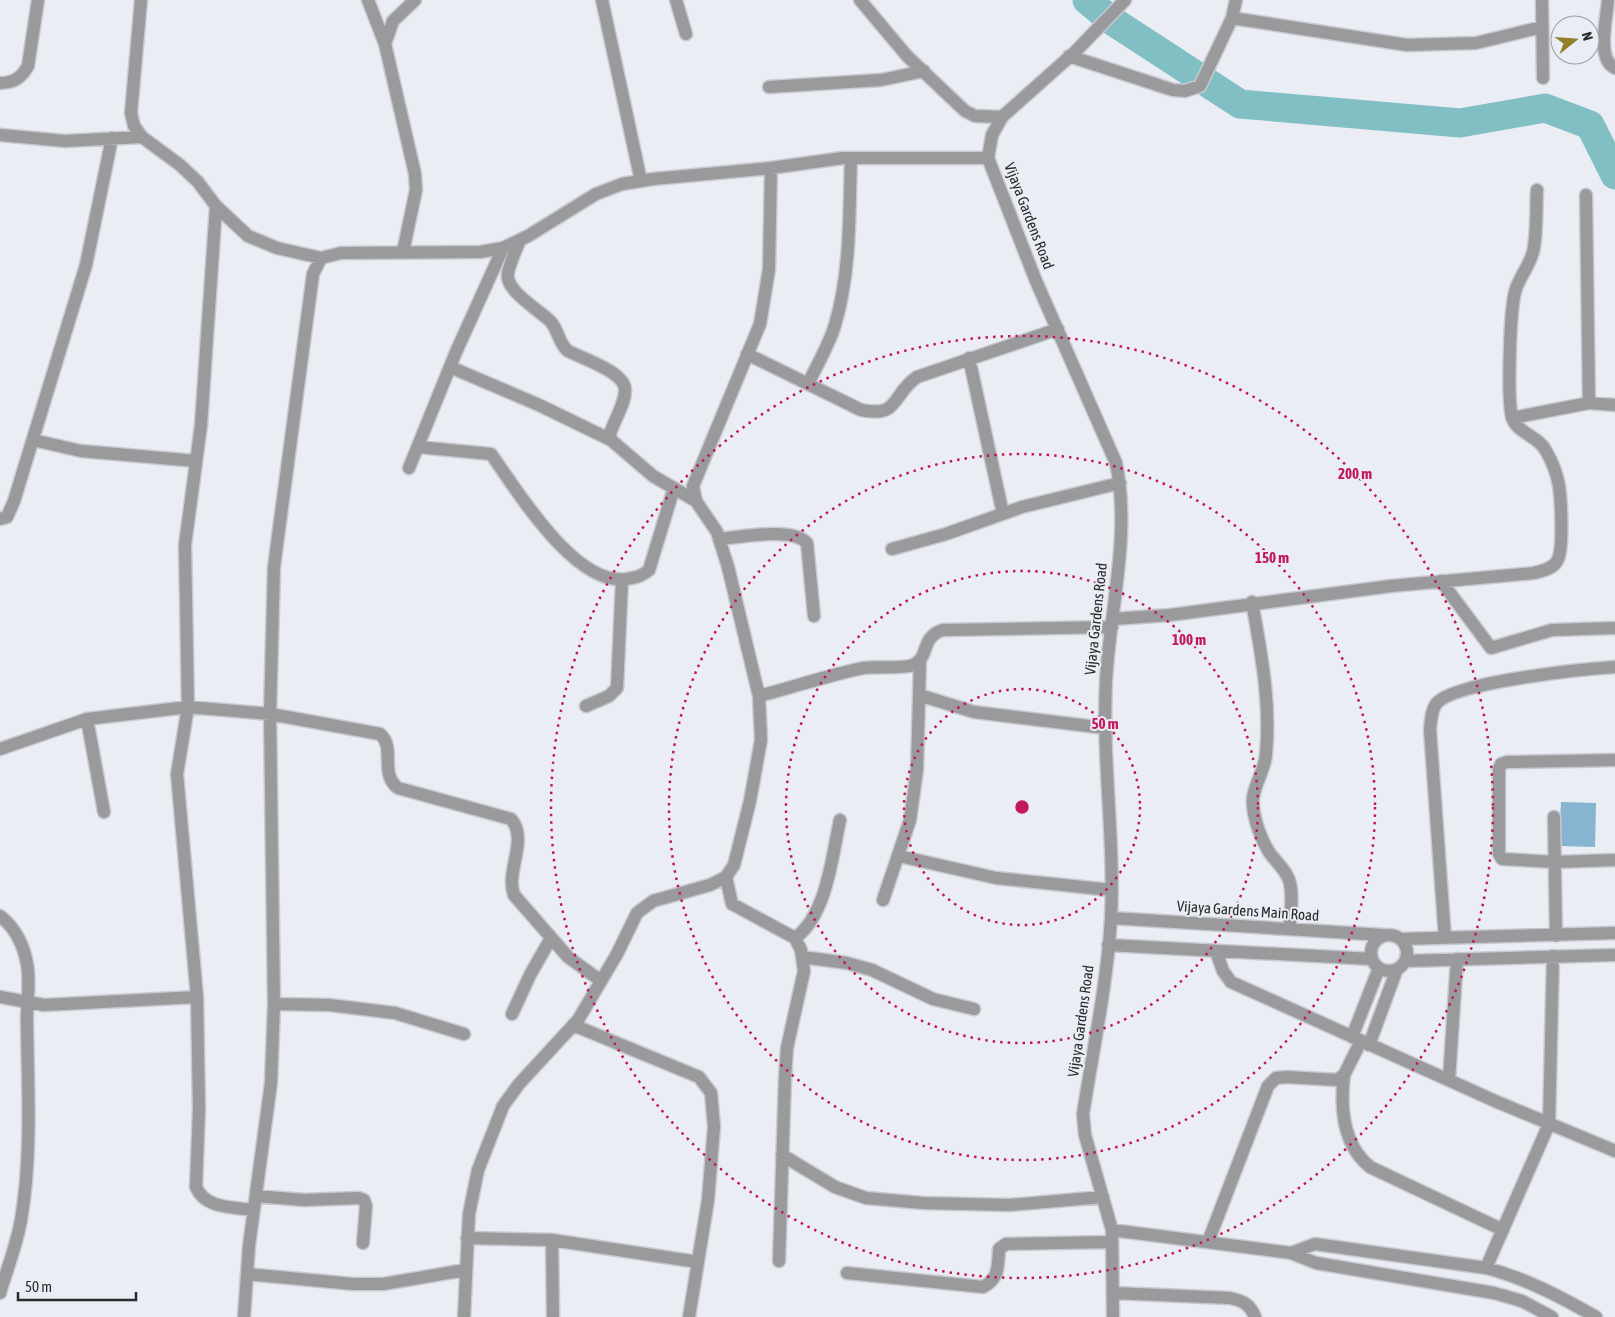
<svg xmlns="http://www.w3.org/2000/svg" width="1615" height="1317" viewBox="0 0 1615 1317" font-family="'Asap Condensed',sans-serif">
  <rect width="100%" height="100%" fill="#eaedf4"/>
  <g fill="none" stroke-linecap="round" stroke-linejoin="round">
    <path stroke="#81bfc5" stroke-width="29" d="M1087 0 1111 20 1240 104 1460 123 1545 108 1590 125 1615 175"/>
  </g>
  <path fill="#87b4d1" d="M1561 802 1596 803 1595 847 1559 846Z"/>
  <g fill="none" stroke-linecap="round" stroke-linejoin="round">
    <defs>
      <path id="minor" d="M141 0 131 113 134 126 142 137 180 165 198 182 216 206 248 236 277 248 321 258
        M368 0 385 44
        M602 0 641 181
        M676 0 686 34
        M860 0 907 56 965 111 975 116 1002 117
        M1542 0 1543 78
        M1608 0C1607 18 1596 59 1615 68
        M1232 18 1407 45 1476 43 1542 27
        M1069 56 1173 90 1185 91 1200 86 1232 18 1236 0
        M0 83C14 83 21 78 28 66L38 0
        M769 87 881 80 924 71
        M0 135 65 141 142 137
        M1586 195 1589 403
        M216 206 201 425 185 545 188 707 177 774 197 997 199 1109 196 1187C205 1209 233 1207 254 1210
        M520 240C516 250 510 262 508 273 504 290 539 310 550 321 559 330 558 343 568 351 582 358 624 372 625 389 626 403 614 420 610 434L611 440 653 476 696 501
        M403 252 416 190 415 174 385 44 393 21 415 0
        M747 354 861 410C900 418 891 395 917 377L1058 329
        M969 358 1003 514
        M450 367 539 405 611 440
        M808 384C817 365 829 345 835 325 851 271 849 214 851 158
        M1512 418 1589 403 1615 405
        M33 440 81 451 196 461
        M418 447 491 454C517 490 578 593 632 578 639 577 643 575 649 570L674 488
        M409 468 456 352 503 248
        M0 519 7 517 14 501 86 265 112 138
        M719 539C741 537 792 527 807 543L814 616
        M892 549 946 534 1022 507 1120 483
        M1441 581 1491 648 1552 630 1615 628
        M1252 602C1261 653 1271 702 1266 754 1265 772 1251 788 1253 805 1254 820 1261 839 1269 852 1275 861 1286 870 1289 880 1294 895 1290 914 1290 929
        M1113 619 1170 615 1391 586 1534 573C1541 571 1553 569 1557 561 1564 551 1561 500 1559 486 1557 474 1552 461 1546 451 1539 436 1516 433 1512 417 1507 398 1510 312 1515 292 1519 276 1532 264 1534 247 1537 229 1536 209 1537 190
        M919 695 974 712 1105 728
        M759 696C794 687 829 675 863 668 877 666 904 669 913 665 930 658 920 637 943 630L1112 627
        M586 706 609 696 617 688 622 580
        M87 719 104 812
        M0 749 87 719 188 707 270 714 380 734C396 747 379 774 398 788L511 819C529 840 505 871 514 895L568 957 601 981
        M1615 760 1507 762 1501 764 1499 769V854L1502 859 1555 862 1615 860
        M1554 817 1556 936
        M899 856 996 878 1111 890
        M726 877 732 904 795 938 801 950 804 971 787 1048 785 1078 779 1261
        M883 900 910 820 917 770 920 661
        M0 916C15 927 24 946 27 964 31 984 26 1005 27 1025 28 1089 32 1156 21 1220 17 1244 7 1269 0 1293
        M1111 918 1384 935
        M1371 953a18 18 0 1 1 36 0a18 18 0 1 1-36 0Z
        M795 938C827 915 832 856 840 820
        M1445 938 1430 730C1431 721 1431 711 1436 704 1452 682 1585 669 1615 667
        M1401 939 1615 933
        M1108 945 1372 959
        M1216 951 1223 971 1231 982 1495 1101 1615 1151
        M802 957 847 963 872 970 933 999 974 1009
        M1405 961 1615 955
        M0 997 44 1005 197 997
        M274 1004 329 1005 395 1013 464 1034
        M512 1014 530 975 551 938
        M573 1025 699 1077 711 1093 714 1127 708 1200 689 1317
        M1352 1037 1379 968
        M1369 1045 1397 969
        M1344 1075C1340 1108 1343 1145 1370 1167L1503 1230
        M1449 1080 1457 959
        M782 1155 835 1187 866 1198 923 1203 1009 1205 1103 1197
        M256 1196 304 1200 359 1198 364 1200 366 1206 363 1243
        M1112 1230 1291 1253 1316 1263 1494 1293 1522 1301 1552 1317
        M467 1238 552 1240 698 1262
        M552 1240 553 1317
        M1208 1242 1268 1086 1276 1078 1287 1077 1337 1080 1344 1075 1361 1041
        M1291 1253 1315 1244 1486 1268C1525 1278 1561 1297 1596 1317
        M1486 1268 1549 1124 1553 956
        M847 1273 983 1287C999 1279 998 1266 999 1249L1006 1244 1112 1242
        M247 1274 353 1284H383L465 1270
        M1113 1293 1230 1298C1243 1301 1250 1304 1255 1317
        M244 1317 249 1246 271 1083 274 1004 270 714 274 567 313 274 321 258 341 253 480 252 503 248 528 236 596 194 622 184 653 179 771 168 843 158H988
        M464 1317 469 1214 478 1170 503 1106 519 1084 578 1020 617 954 637 913 653 901 710 885 726 877 734 865 750 801 761 740 759 696 728 567 717 532 696 501 693 486 760 324 769 269 771 168
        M1113 1317 1112 1230 1085 1135 1083 1114C1093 1050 1107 984 1111 919 1115 840 1102 761 1106 681 1110 608 1131 535 1116 463L1036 281 988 158 992 135 1002 117 1076 51 1125 0"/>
    </defs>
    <use href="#minor" stroke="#c7cad0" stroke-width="15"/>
    <use href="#minor" stroke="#9a999c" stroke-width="12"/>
  </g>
  <g fill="none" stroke="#c2185b" stroke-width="2.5" stroke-dasharray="2.5 5">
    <circle cx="1022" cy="807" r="118"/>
    <circle cx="1022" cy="807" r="236"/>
    <circle cx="1022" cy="807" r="353"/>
    <circle cx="1022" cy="807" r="471"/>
  </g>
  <g text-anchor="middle" stroke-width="4" stroke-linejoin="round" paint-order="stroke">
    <g font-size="15" fill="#292a2d" stroke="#eaedf4">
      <text transform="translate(1029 216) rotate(69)" y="5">Vijaya Gardens Road</text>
      <text transform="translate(1096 619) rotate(-84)" y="5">Vijaya Gardens Road</text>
      <text transform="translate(1248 911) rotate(4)" y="5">Vijaya Gardens Main Road</text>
      <text transform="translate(1081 1021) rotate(-82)" y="5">Vijaya Gardens Road</text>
    </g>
  </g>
  <circle cx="1022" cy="807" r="8" fill="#c2185b" stroke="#eaedf4" stroke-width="2.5"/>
  <g font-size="15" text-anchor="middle" font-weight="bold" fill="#c2185b" stroke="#eaedf4" stroke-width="4" stroke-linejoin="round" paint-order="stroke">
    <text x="1355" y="479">200 m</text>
    <text x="1272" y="563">150 m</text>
    <text x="1189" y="645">100 m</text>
    <text x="1105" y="729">50 m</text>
  </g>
  <g transform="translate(1575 40) rotate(73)"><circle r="24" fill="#eaedf4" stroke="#9d9fa4"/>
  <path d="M0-4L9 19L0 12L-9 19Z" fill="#8d8027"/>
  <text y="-8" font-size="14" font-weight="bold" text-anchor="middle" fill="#292a2d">N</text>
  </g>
  <path d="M18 1292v8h118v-8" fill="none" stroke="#292a2d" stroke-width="2.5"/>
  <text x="25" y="1292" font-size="15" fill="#292a2d" stroke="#eaedf4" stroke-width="4" paint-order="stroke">50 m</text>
</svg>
